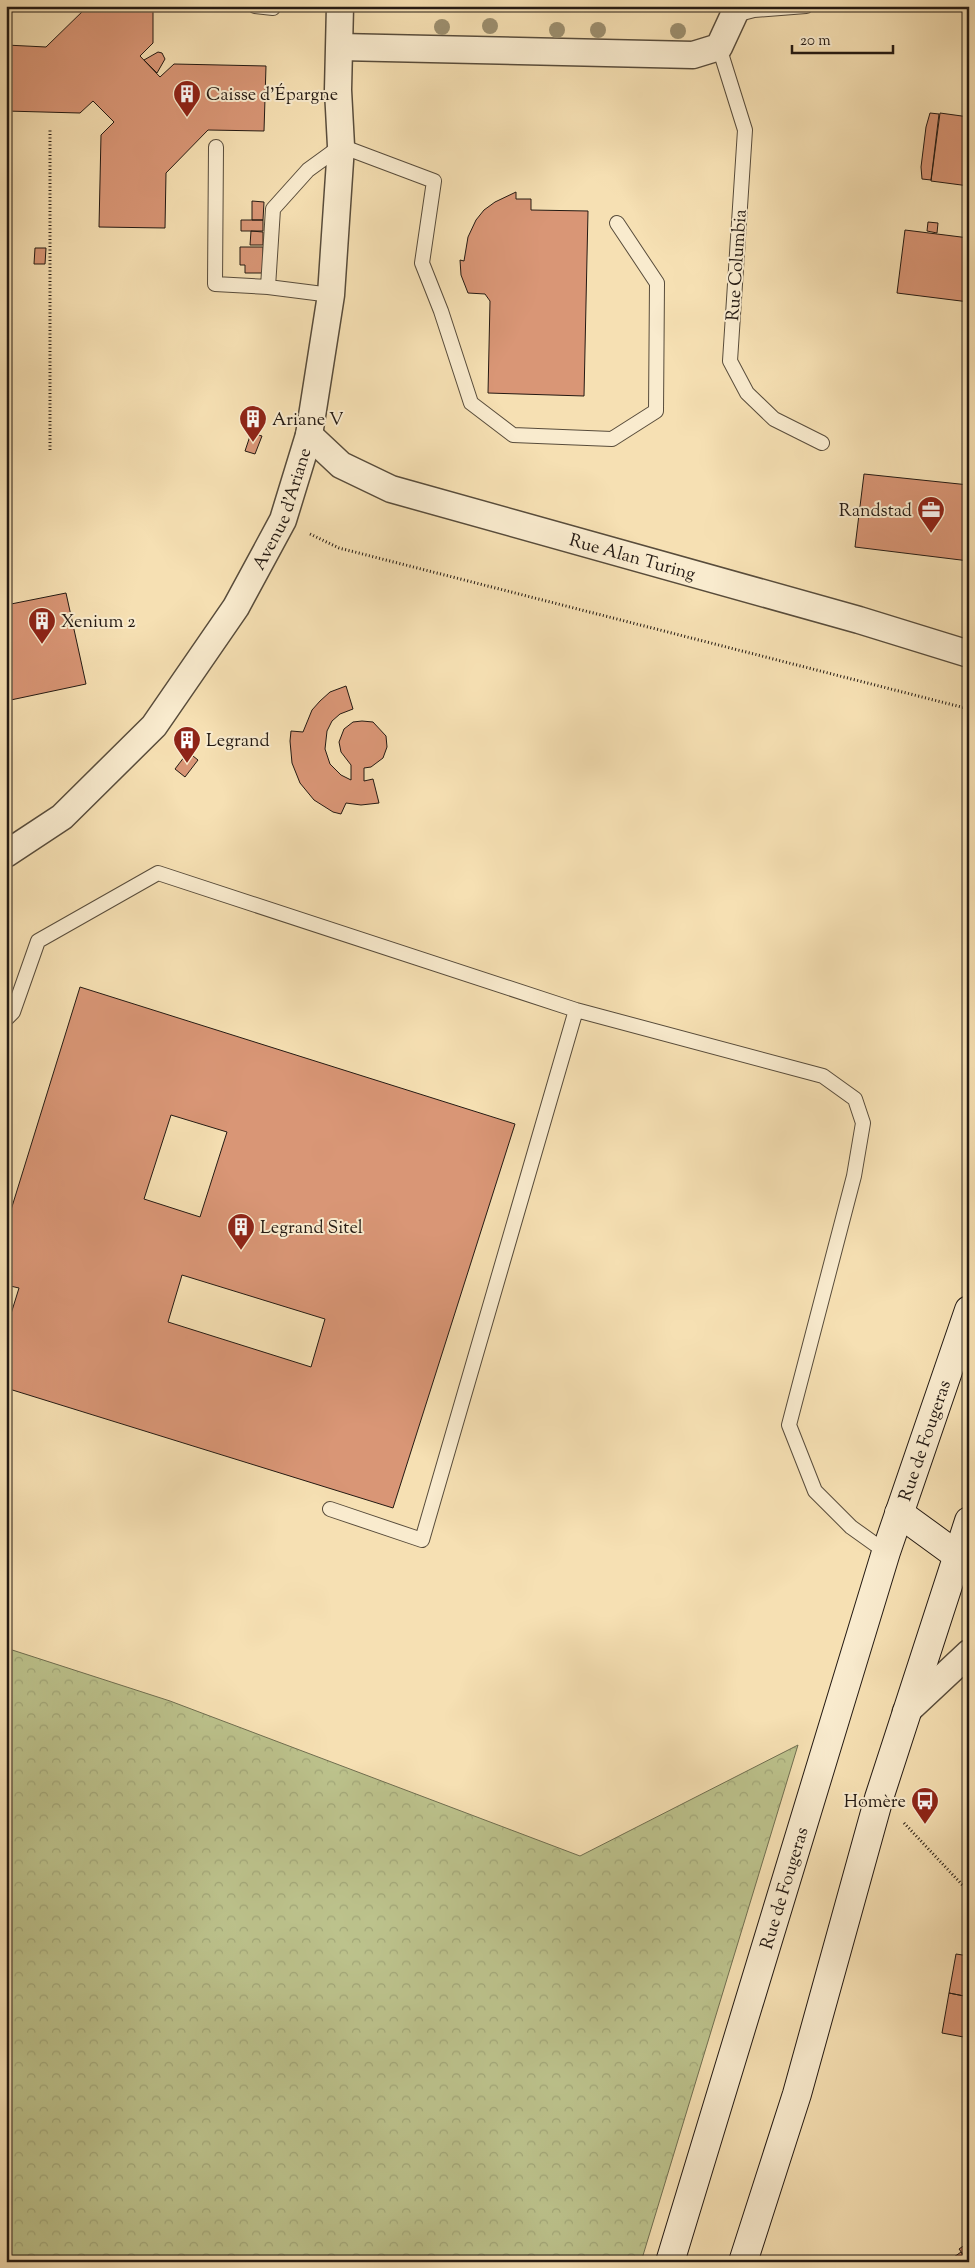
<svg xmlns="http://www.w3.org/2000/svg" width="975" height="2268" viewBox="0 0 975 2268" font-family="'Sorts Mill Goudy',serif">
  <defs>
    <pattern id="forest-crowns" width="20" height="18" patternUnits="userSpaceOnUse" patternTransform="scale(1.25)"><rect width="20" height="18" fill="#bcc28c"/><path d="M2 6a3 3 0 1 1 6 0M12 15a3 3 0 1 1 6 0" fill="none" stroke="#a1a678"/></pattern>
  </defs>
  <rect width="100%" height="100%" fill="#f6e0b3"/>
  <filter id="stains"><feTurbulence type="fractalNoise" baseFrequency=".004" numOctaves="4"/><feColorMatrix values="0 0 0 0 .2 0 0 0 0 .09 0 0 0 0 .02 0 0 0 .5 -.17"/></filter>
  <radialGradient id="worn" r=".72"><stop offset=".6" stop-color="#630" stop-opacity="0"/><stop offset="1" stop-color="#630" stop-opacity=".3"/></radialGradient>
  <path fill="url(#forest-crowns)" stroke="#706e50" d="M6 1648 170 1701 580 1856 798 1745 641 2262H6Z"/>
  <path fill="#d99676" stroke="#241a13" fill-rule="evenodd" d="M88 6H153V43L140 56 160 77 174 64 266 66 264 131 208 130 166 173 165 228 99 227 101 135 114 122 93 101 80 113 6 111V45L46 47Z
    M158 52 162 53 165 59 157 73 144 60Z
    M930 113 939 114 931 180 922 179 921 167 926 127Z
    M940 113 969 117V186L931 181Z
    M516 192V199H531V210L588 211 584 396 488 393 490 301 485 294 468 293 461 275 460 260 464 261 468 237 476 220 484 210 495 202Z
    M252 201 264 202 263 220H252Z
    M241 220H263V231H241Z
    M928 222 938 223 937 233 927 231Z
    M905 230 969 238V302L897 293Z
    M251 231 263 232V245H250Z
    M240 247H263V273H245V265H240Z
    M35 248H46L45 264H34Z
    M251 433 262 436 255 454 245 451Z
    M864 474 969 485V561L855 547Z
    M66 593 86 684 6 701V605Z
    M346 686 353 709 340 714 332 721 327 731 325 749 330 764 341 775 351 780V765L341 752 339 742 344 729 353 722 362 721 373 722 386 736 387 747 383 758 371 767 364 768V781L373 779 379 803 361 805 346 803 341 814 333 812 314 800 300 783 292 763 290 741 291 731 303 732 312 710 320 701 330 692Z
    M188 752 198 760 185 777 175 769Z
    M80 987 515 1124 393 1508 6 1388V1330L19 1288 6 1285V1226ZM171 1115 227 1132 200 1217 144 1199ZM182 1275 325 1319 311 1367 168 1322Z
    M956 1954 969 1956V1997L949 1993Z
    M949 1993 969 1997V2038L942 2033Z
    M969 2242V2261H968L959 2249Z
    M961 2252 968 2262H947Z"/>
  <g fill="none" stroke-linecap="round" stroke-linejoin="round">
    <defs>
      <path id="service" d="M255 6 273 8
        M735 15 754 10 806 6
        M719 47 745 130 730 361 747 393 774 419 822 443
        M216 147 215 284 268 287 331 295
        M268 287 273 209 308 170 341 146 434 181 422 263 441 311 471 403 513 435 612 439 656 411 657 283 617 223
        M6 1019 13 1012 38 941 158 873 576 1010 823 1076 855 1099 863 1123 854 1176 789 1425 815 1491 851 1527 886 1552
        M330 1509 422 1540 576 1010"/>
      <g id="minor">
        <path d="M340 47 693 55 719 47 738 6"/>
        <path id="s1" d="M309 435 341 465 391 489 859 620 969 654"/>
        <path id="s2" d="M6 854 62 817 154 726 236 607 283 520 309 435 331 295 341 146 338 90 340 6"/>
        <path d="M906 1712 969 1653"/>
      </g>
      <g id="secondary">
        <path d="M899 1513 958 1556"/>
        <path id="s3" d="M670 2262 886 1552 969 1310"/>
        <path d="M743 2262 797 2094 879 1798 969 1521"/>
      </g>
    </defs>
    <use href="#service" stroke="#584c3b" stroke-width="16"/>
    <use href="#minor" stroke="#584c3b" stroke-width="29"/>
    <use href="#secondary" stroke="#241a13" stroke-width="30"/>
    <path stroke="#241a13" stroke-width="3" stroke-dasharray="1 2.5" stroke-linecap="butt" d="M50 450V129
      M310 534 339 548 969 709
      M904 1823 969 1892"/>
    <use href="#service" stroke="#f9ebce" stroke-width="14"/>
    <use href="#minor" stroke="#f9ebce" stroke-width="26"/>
    <use href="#secondary" stroke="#f9ebce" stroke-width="28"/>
  </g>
  <g fill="#9c8f6f">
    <circle cx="490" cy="26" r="8"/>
    <circle cx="442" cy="27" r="8"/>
    <circle cx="557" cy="30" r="8"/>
    <circle cx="598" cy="30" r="8"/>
    <circle cx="678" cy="31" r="8"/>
  </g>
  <defs>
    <symbol id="building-pin" viewBox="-11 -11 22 30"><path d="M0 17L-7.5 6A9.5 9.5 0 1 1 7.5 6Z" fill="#8f2418" stroke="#f9ebce"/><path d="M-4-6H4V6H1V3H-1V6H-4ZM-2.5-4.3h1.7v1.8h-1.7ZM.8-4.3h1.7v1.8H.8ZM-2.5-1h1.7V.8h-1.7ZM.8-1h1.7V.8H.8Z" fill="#fff"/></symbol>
    <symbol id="office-pin" viewBox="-11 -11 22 30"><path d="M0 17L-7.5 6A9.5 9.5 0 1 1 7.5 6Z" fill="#8f2418" stroke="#f9ebce"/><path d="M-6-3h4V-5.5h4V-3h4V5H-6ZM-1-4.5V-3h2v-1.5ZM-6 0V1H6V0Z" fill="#fff"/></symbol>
    <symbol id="bus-pin" viewBox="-11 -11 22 30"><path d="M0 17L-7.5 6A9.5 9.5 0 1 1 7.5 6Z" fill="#8f2418" stroke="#f9ebce"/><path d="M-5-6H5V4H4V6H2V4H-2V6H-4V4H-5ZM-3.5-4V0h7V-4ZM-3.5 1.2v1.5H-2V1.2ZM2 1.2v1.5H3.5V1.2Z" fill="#fff"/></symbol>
  </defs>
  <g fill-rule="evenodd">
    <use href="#building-pin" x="171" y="78" width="32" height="43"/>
    <use href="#building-pin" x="237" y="403" width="32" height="43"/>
    <use href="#office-pin" x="915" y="494" width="32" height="43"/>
    <use href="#building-pin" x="26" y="605" width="32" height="43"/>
    <use href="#building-pin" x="171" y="724" width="32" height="43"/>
    <use href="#building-pin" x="225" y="1211" width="32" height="43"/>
    <use href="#bus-pin" x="909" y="1785" width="32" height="43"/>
  </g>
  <g text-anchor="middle" stroke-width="4" stroke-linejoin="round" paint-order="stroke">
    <g font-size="18" fill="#241a13" stroke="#f9ebce" text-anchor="start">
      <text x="206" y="100">Caisse d'Épargne</text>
      <text x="272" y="425">Ariane V</text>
      <text x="912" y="516" text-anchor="end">Randstad</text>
      <text x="61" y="627">Xenium 2</text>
      <text x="206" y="746">Legrand</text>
      <text x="260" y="1233">Legrand Sitel</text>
      <text x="906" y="1807" text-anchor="end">Homère</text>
    </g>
    <g font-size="18" fill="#241a13" stroke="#f9ebce">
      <text transform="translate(736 265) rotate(-86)" y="6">Rue Columbia</text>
      <text dy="6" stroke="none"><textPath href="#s2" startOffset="450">Avenue d'Ariane</textPath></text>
      <text dy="6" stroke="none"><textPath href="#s1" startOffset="350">Rue Alan Turing</textPath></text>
      <text dy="6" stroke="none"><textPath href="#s3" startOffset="860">Rue de Fougeras</textPath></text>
      <text dy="6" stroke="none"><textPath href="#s3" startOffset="391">Rue de Fougeras</textPath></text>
    </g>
  </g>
  <rect width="975" height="2268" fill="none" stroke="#f6e0b3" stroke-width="25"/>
  <rect x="8" y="8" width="960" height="2253" fill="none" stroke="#241a13" stroke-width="2.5"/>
  <rect x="12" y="12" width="950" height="2243" fill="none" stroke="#241a13"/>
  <path d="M792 45v8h101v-8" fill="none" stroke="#241a13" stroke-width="2.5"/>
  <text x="800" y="45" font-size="15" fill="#241a13" stroke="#f9ebce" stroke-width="4" paint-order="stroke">20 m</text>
  <rect width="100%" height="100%" filter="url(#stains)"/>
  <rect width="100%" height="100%" fill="url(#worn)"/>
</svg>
